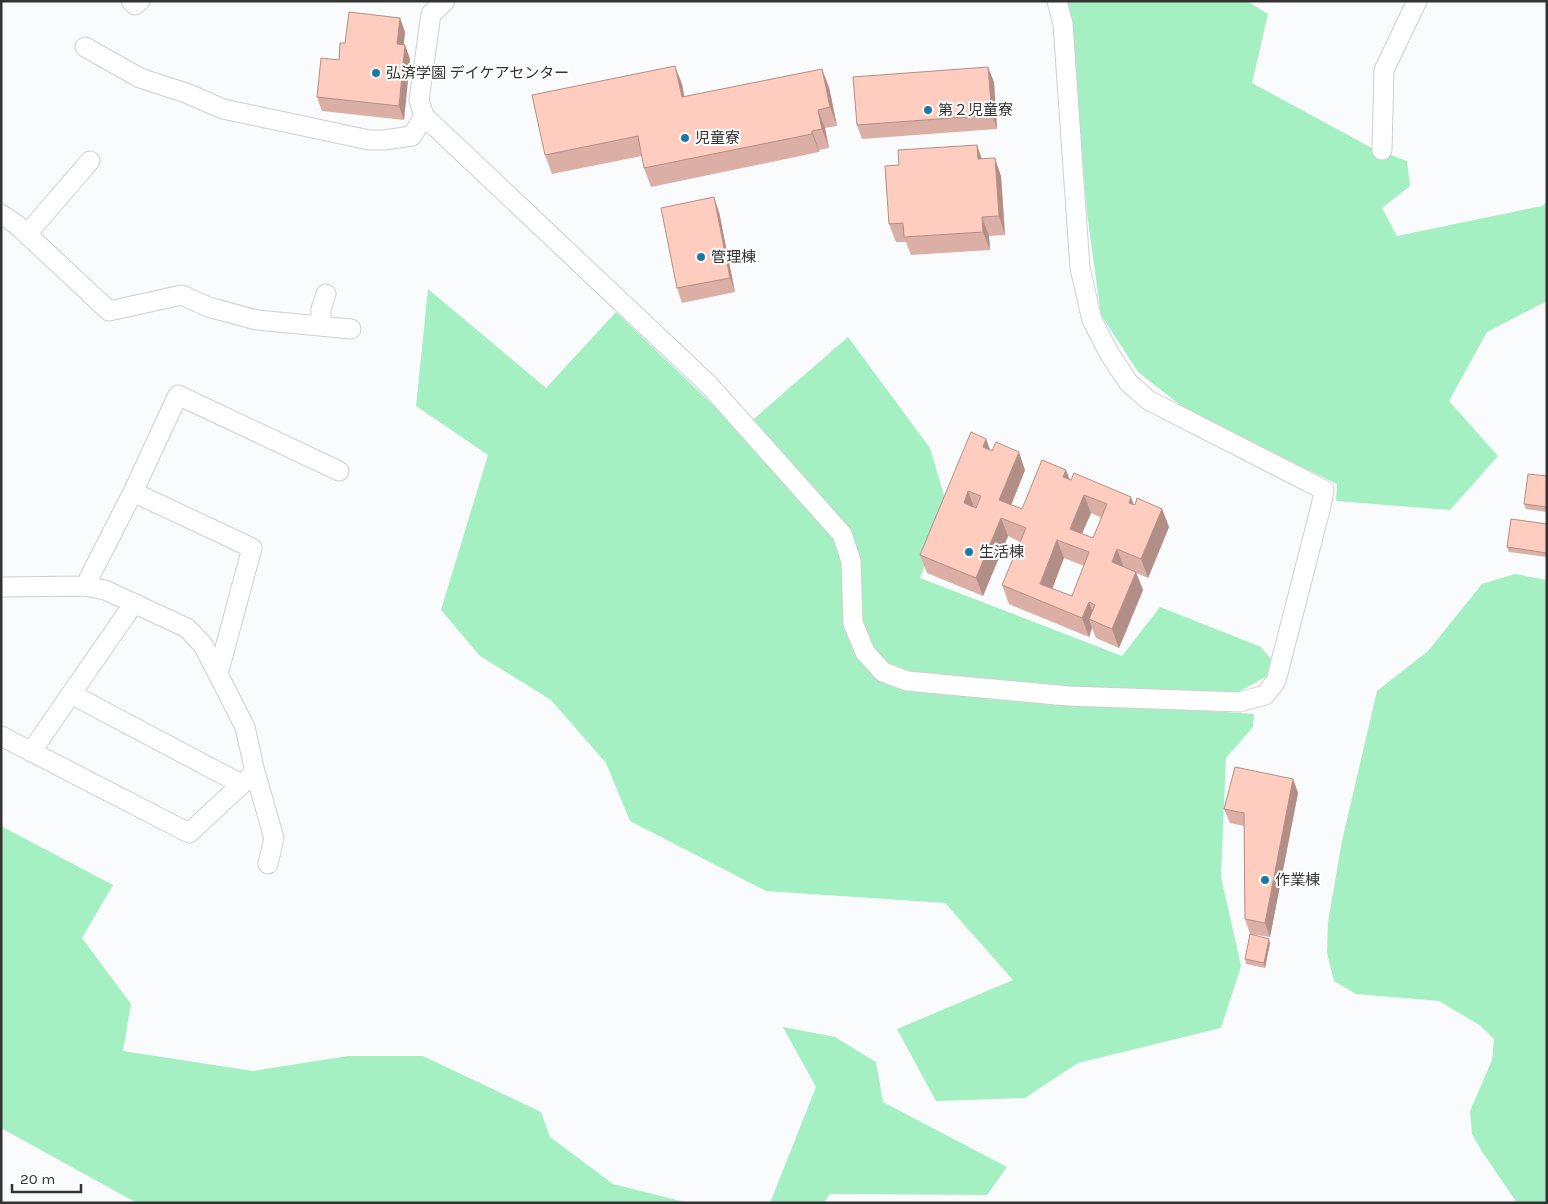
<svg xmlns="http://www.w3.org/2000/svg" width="1548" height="1204" viewBox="0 0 1548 1204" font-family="Karla,'Noto Sans JP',sans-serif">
  <rect width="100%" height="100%" fill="#fafbfc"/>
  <path fill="#a5f0c2" d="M1067 1H1247L1268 14 1252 83 1370 147 1407 161 1410 186 1382 208 1397 236 1542 206 1547 201V301L1487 332 1449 401 1498 456 1450 510 1336 501 1337 484 1188 411 1138 372 1101 315 1087 213 1071 15Z
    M428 289 546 388 616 312 740 431 848 337 930 448 948 509 920 578 1122 656 1160 607 1261 647 1271 659 1269 675 1233 695 1177 709 1254 714 1253 727 1226 758 1221 877 1241 966 1221 1028 1078 1063 1025 1098 936 1101 897 1029 1013 980 945 903 766 891 630 821 606 763 551 700 480 656 441 610 488 455 416 406Z
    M1515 574 1547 580V1203H1517L1481 1150 1472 1134 1470 1111 1492 1060 1494 1039 1481 1026 1439 1001 1356 994 1334 981 1327 953 1328 922 1342 841 1377 691 1428 651 1482 584Z
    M1 826 113 885 82 938 131 1004 123 1051 253 1071 348 1056H423L541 1112 550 1137 613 1184 689 1203H137L1 1128Z
    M783 1027 835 1037 876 1062 883 1102 1007 1167 987 1195 830 1194 824 1203H770L816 1087Z"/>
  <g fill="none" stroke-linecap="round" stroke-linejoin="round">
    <defs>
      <path id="street" d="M131 1 135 5 140 1
        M445 1 431 14 419 100 424 116 709 385 842 534 851 561 853 623 865 652 883 672 907 681 1068 696 1240 702 1265 695 1276 681 1321 506 1324 490 1148 400 1128 382 1109 353 1092 320 1080 268 1063 24 1057 1
        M85 47 140 78 186 93 223 109 369 140H384L412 136 424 116
        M1382 150 1384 70 1417 1
        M1 214 17 225 109 311 182 295 208 307 257 320 351 329
        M27 234 90 161
        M321 326V309L326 294
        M133 492 252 548 218 674
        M85 586 133 492 178 395 339 471
        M1 587 85 586 105 590 187 628 203 645 245 727 255 772 274 838 268 864
        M71 694 241 784
        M1 736 189 833 255 772
        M31 752 134 603"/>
    </defs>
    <use href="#street" stroke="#cecfd0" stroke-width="21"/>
    <use href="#street" stroke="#fff" stroke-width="19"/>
  </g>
  <path fill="#dbafa5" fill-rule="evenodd" d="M400 18 405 32 404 44 410 59 404 120 322 111 317 97 339 60 345 43Z
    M994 82 997 129 862 139 857 125Z
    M682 84 684 97 829 87 837 126 825 128 829 148 819 150V152L651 187 644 168 642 156 552 174 545 155Z
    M977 145 982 159 1001 176 1005 235 989 236 990 250 911 255 906 242H896L889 224 899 165Z
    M719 212 735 292 682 303 677 288Z
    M986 439 990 450 1025 470 1011 505 1022 509 1066 470 1070 480 1134 505 1162 509 1169 527 1148 578 1136 573 1143 590 1119 648 1096 638 1092 628 1089 637 1009 604 1002 585 1020 542 1008 536 983 596 927 573 920 555ZM1091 513 1102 518 1093 538 1082 534ZM1064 558 1084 566 1072 596 1052 589Z
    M1547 476V512L1526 509 1524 504Z
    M1547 524V557L1509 552 1507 547Z
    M1293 779 1298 793 1270 937 1250 934 1245 919 1244 826 1230 823 1224 809Z
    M1270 943 1265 968 1246 964 1245 959Z"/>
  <path fill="#b28f86" d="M400 18 405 32 402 58 397 44Z
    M405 45 410 59 404 120 399 106Z
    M675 66 682 84 688 116 682 97Z
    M988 67 994 82 997 129 992 115Z
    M822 69 829 87 837 126 830 107Z
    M818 110 825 128 829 148 822 129Z
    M812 131 819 150V152L812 134Z
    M977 145 983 164 978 159Z
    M995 158 1001 176 1005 235 999 216Z
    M714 197 719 212 735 292 730 278Z
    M982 217 989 236 990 250 983 232Z
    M986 439 993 458 983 447Z
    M1019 452 1025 470 1006 518 999 500Z
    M1066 470 1073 489 1063 477Z
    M968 491 975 510 964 503Z
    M1084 495 1091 513 1076 547 1070 529Z
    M1131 497 1138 516 1129 503Z
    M1162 509 1169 527 1148 578 1141 559Z
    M1001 518 1008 536 983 596 976 578Z
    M1057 540 1064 558 1047 602 1040 584Z
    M1117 549 1124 568 1112 562Z
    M1136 572 1143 590 1119 648 1112 629Z
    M1089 602 1096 621 1089 619 1092 628 1089 637 1082 618Z
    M1293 779 1298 793 1270 937 1265 923Z
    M1269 939 1270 943 1265 968 1264 963Z"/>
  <path fill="#ffccc0" stroke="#b28f86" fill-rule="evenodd" d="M349 12 400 18 397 44 405 45 399 106 317 97 321 58 339 60 340 43H345Z
    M675 66 682 97 822 69 830 107 818 110 822 129 812 131V134L644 168 638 136 545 155 532 95Z
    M988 67 992 115 857 125 853 77Z
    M977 145 978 159 995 158 999 216 982 217 983 232 904 237 903 223 889 224 885 166 899 165 898 150Z
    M714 197 730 278 677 288 661 208Z
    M971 432 986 439 983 447 992 451 996 442 1019 452 999 500 1022 509 1042 460 1066 470 1063 477 1071 480 1074 473 1131 497 1129 503 1135 505 1137 498 1162 509 1141 559 1117 549 1112 562 1136 572 1112 629 1089 619 1095 605 1089 602 1082 618 1002 585 1026 528 1001 518 976 578 920 555ZM968 491 981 496 976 508 964 503ZM1084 495 1107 504 1093 538 1070 529ZM1057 540 1089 552 1072 596 1040 584Z
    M1528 474 1547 476V507L1524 504Z
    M1511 519 1547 524V553L1507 547Z
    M1235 767 1293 779 1265 923 1245 919 1244 813 1224 809Z
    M1250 934 1269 939 1264 963 1245 959Z"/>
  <g fill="#1c79a7" stroke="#fff" stroke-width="2">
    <circle cx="376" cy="73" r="5"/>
    <circle cx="928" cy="110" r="5"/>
    <circle cx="685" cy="138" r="5"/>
    <circle cx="701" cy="257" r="5"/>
    <circle cx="969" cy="552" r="5"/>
    <circle cx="1265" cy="880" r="5"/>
  </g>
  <g text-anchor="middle" stroke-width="4" stroke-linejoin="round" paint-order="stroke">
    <g font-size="15" fill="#333334" stroke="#fff" text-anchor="start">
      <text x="386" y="78">弘済学園 デイケアセンター</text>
      <text x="938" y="115">第２児童寮</text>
      <text x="695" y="143">児童寮</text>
      <text x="711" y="262">管理棟</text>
      <text x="979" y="557">生活棟</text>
      <text x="1275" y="885">作業棟</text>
    </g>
  </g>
  <rect width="1548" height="1204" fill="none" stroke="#333334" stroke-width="5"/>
  <path d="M12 1184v8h69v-8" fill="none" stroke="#333334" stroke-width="2.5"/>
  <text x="20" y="1184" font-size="15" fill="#333334" stroke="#ffffff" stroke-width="4" paint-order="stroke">20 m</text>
</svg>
